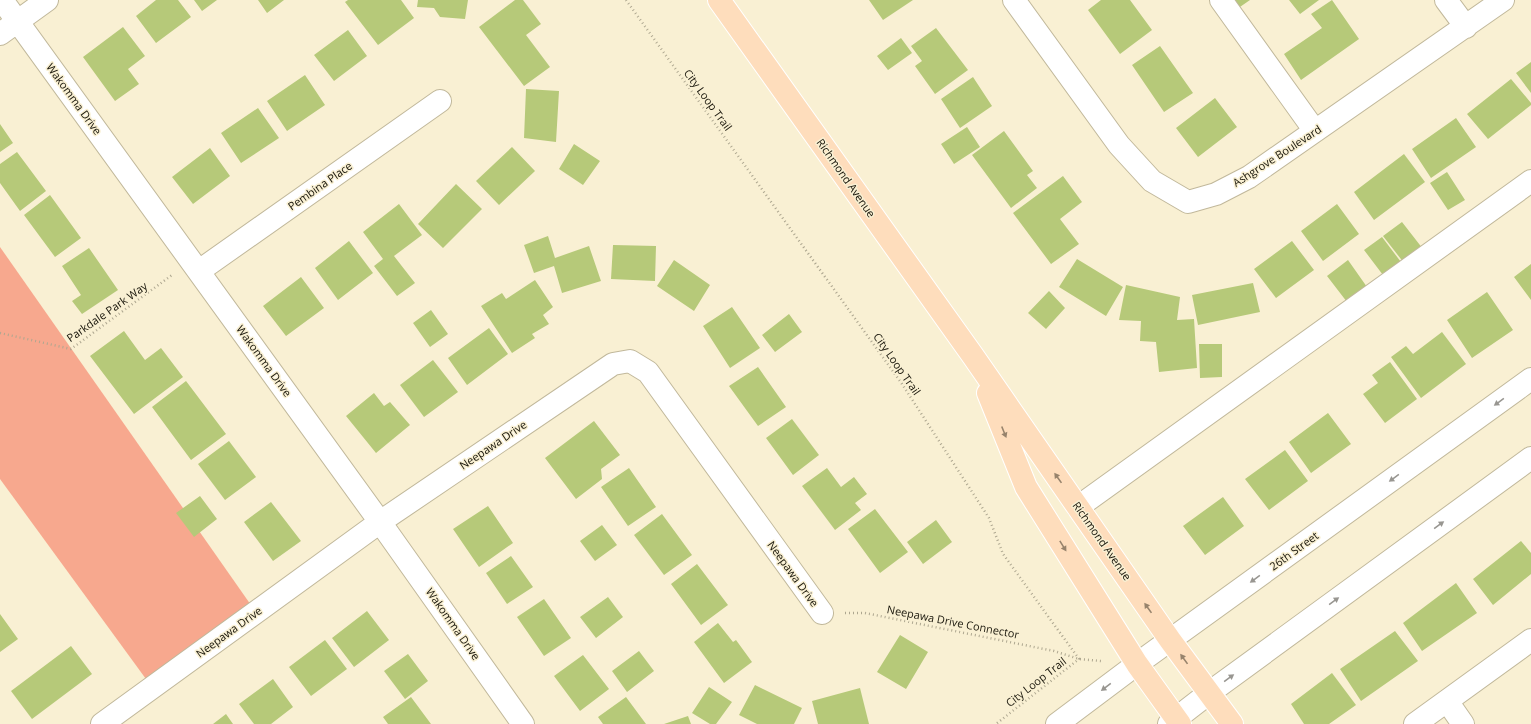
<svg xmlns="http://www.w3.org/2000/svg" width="1531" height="724" viewBox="0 0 1531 724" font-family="'Open Sans',sans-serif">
  <rect width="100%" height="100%" fill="#f9f0d3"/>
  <path fill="#f7a88e" d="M0 247 258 615 154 690 0 479Z"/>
  <path fill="#b6c979" d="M156 0H178L191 17 156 43 136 16Z
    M194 0H217L202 11Z
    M258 0H284L267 13Z
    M348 0H401L414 18 378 45 345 2Z
    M418 0H468L465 19 440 17 434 8 417 7Z
    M515 0H523L541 24 526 35 550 67 524 86 479 27Z
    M869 0H913L883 20Z
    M1101 0H1130L1152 30 1120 54 1088 10Z
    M1230 0H1250L1237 9Z
    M1289 0H1319L1300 14Z
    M1332 0 1359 39 1301 80 1284 54 1322 28 1311 14Z
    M123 27 145 56 128 69 139 84 115 101 83 57Z
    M936 28 968 70 935 94 915 66 922 61 911 46Z
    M348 30 367 56 334 81 314 55Z
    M901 38 912 53 888 70 877 56Z
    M1160 46 1193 93 1164 112 1132 65Z
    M1531 62V93L1516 73Z
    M305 75 325 105 287 131 267 101Z
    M973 77 992 106 960 128 941 99Z
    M1511 79 1531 103V105L1488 139 1467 114Z
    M526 89 559 91 556 142 524 138Z
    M1215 98 1237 127 1198 157 1176 128Z
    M258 108 279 138 241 163 221 133Z
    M1456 118 1476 147 1431 178 1412 149Z
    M0 124 13 143 0 152Z
    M967 127 980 147 954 164 941 144Z
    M1004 131 1033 171 1027 175 1037 188 1011 208 972 155Z
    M574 144 600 161 583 185 559 169Z
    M512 147 535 171 499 205 476 181Z
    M210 148 230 176 193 204 172 177Z
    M17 152 46 191 20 211 0 183V164Z
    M1404 154 1425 182 1374 220 1354 192Z
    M1447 172 1465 200 1448 210 1430 183Z
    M1063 176 1082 202 1060 219 1079 244 1051 264 1013 213Z
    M456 184 482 209 443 248 418 224Z
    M50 195 81 238 55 257 24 215Z
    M399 204 422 235 394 256 415 283 397 296 374 266 383 259 363 232Z
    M1337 204 1359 234 1323 261 1301 231Z
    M1402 222 1423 249 1404 263 1383 236Z
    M548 236 555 258 589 246 601 281 562 293 554 266 534 273 524 245Z
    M1382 237 1404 266 1386 279 1364 250Z
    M349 241 373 273 338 300 315 268Z
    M1292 241 1314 270 1276 298 1254 269Z
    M613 245 656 246 655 281 611 279Z
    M89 248 118 290 82 314 72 301 81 295 62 266Z
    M1077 259 1123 287 1106 316 1059 287Z
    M674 260 710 285 694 311 657 286Z
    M1348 260 1367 287 1347 302 1327 276Z
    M1531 264V300L1514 277Z
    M301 277 324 308 286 336 263 306Z
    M535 280 553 307 543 315 549 324 532 334 535 338 512 353 481 306 502 293 506 299Z
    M1253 283 1260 312 1198 325 1192 295Z
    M1126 285 1180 297 1177 320 1194 319 1197 368 1159 372 1156 342 1140 341 1141 321 1119 320Z
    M1049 291 1065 308 1046 329 1028 313Z
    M1487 292 1513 330 1472 358 1447 320Z
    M732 307 760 348 730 368 703 326Z
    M431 310 448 334 430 347 413 323Z
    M789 314 802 332 775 352 762 335Z
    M489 328 508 354 467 385 448 358Z
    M124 331 145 360 161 348 183 377 134 414 90 356Z
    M1442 332 1466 364 1421 398 1391 357 1406 346 1413 354Z
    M1199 344H1222V377L1200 378Z
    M433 360 458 392 424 417 400 385Z
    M1390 362 1417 399 1385 423 1363 394 1378 383 1372 375Z
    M758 367 786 407 758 426 729 386Z
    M186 381 226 434 191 460 152 407Z
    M374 393 384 406 390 402 410 425 376 453 346 416Z
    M1328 413 1351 444 1311 473 1289 442Z
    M792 419 819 455 793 475 766 438Z
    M594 421 620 455 601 469 602 479 576 499 545 458Z
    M229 441 256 477 225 500 198 464Z
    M1285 450 1308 481 1269 510 1245 479Z
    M629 468 656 507 628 526 601 487Z
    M827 468 841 487 854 477 867 494 855 503 861 510 835 530 802 486Z
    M200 496 217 519 194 537 176 513Z
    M1223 497 1244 526 1205 555 1183 526Z
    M271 502 301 541 273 561 244 522Z
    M488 506 513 543 479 567 453 529Z
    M875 509 908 552 880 573 848 529Z
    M662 514 692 555 664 575 634 535Z
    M936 520 952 542 923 564 907 542Z
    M602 525 617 545 595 561 580 541Z
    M1521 541 1531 553V574L1493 605 1473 579Z
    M511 556 533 587 507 604 486 573Z
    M697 564 728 605 701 625 671 584Z
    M1456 583 1477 613 1422 651 1403 623Z
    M608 597 623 617 596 638 580 617Z
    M544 599 571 638 544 656 517 617Z
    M367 611 389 640 354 667 332 638Z
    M0 614 18 639 0 652Z
    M718 623 733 642 736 640 752 662 724 683 694 642Z
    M1395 631 1418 661 1361 701 1340 669Z
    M900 635 928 652 906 689 877 672Z
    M325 640 347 669 311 696 289 667Z
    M71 646 92 674 32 719 11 691Z
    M639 651 654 671 627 692 612 671Z
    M408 654 428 681 405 699 384 671Z
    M583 655 609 689 580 711 554 676Z
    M1332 673 1356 705 1329 724H1304L1291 704Z
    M273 679 293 707 271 724H254L239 704Z
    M755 685 802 708 794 724H757L739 715Z
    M709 687 732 702 716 724H710L692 713Z
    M860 688 869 724H818L812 701Z
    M411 697 431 724H388L383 717Z
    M626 697 646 724H603L598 717Z
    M226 714 233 724H213Z
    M688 716 691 724H664Z"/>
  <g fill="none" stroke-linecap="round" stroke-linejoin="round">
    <defs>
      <path id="minor" d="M2 0 380 522 523 724
        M1014 0 1119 145 1152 181 1188 202 1216 194 1249 177 1503 0
        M1221 0 1315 131
        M1446 0 1466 27
        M0 34 47 0
        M199 271 440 101
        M1078 507 1531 181
        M1447 701 1463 724
        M102 724 380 522 613 364 630 361 648 372 822 613
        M1057 724 1137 664 1531 379
        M1169 724 1209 693 1531 458
        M1415 724 1531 640"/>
      <path id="major" d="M719 0 973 356 1170 640 1232 724
        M988 393 1026 487 1137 664 1180 724"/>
    </defs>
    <use href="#minor" stroke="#c1b89b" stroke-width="24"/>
    <use href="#major" stroke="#fff" stroke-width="24"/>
    <path stroke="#aea790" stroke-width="2.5" stroke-dasharray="1 3" stroke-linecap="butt" d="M626 0 902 384 989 518 1003 554 1079 659 996 724
      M0 333 71 349 172 275
      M845 613H865L1054 651 1079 659 1101 661"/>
    <use href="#minor" stroke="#fff" stroke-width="22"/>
    <use href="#major" stroke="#feddbc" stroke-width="22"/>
  </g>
  <defs><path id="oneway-solid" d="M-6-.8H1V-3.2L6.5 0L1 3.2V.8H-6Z"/></defs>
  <g fill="#989691">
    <use href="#oneway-solid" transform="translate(1499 402) rotate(144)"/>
    <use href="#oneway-solid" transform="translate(1394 478) rotate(144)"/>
    <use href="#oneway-solid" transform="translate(1439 525) rotate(-36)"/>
    <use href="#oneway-solid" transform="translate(1255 579) rotate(144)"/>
    <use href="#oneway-solid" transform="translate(1334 601) rotate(-36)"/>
    <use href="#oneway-solid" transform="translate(1229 678) rotate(-36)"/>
    <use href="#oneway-solid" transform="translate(1106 687) rotate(143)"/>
  </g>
  <g fill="#97836c">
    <use href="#oneway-solid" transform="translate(1004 432) rotate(68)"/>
    <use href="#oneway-solid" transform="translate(1058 478) rotate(-125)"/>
    <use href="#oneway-solid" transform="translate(1063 546) rotate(58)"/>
    <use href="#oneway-solid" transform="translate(1148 608) rotate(-125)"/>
    <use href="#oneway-solid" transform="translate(1184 659) rotate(-126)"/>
  </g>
  <g text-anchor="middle" stroke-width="3" stroke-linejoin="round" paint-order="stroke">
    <g font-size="11" fill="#19160b" stroke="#f9f0d3">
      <text transform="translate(74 99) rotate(54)" y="4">Wakomma Drive</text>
      <text transform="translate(708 100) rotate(54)" y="4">City Loop Trail</text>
      <text transform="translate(1277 156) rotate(-33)" y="4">Ashgrove Boulevard</text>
      <text transform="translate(846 178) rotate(55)" y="4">Richmond Avenue</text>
      <text transform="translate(320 186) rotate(-35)" y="4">Pembina Place</text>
      <text transform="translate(107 312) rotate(-35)" y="4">Parkdale Park Way</text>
      <text transform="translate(264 361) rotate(54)" y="4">Wakomma Drive</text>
      <text transform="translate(897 364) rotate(55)" y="4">City Loop Trail</text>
      <text transform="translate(493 445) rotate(-34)" y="4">Neepawa Drive</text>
      <text transform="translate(1102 541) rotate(55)" y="4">Richmond Avenue</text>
      <text transform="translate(1294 551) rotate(-36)" y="4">26th Street</text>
      <text transform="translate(793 574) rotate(54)" y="4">Neepawa Drive</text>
      <text transform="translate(953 622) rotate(11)" y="4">Neepawa Drive Connector</text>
      <text transform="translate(453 624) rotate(55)" y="4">Wakomma Drive</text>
      <text transform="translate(229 632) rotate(-36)" y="4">Neepawa Drive</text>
      <text transform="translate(1036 682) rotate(-38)" y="4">City Loop Trail</text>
    </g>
  </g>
</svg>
